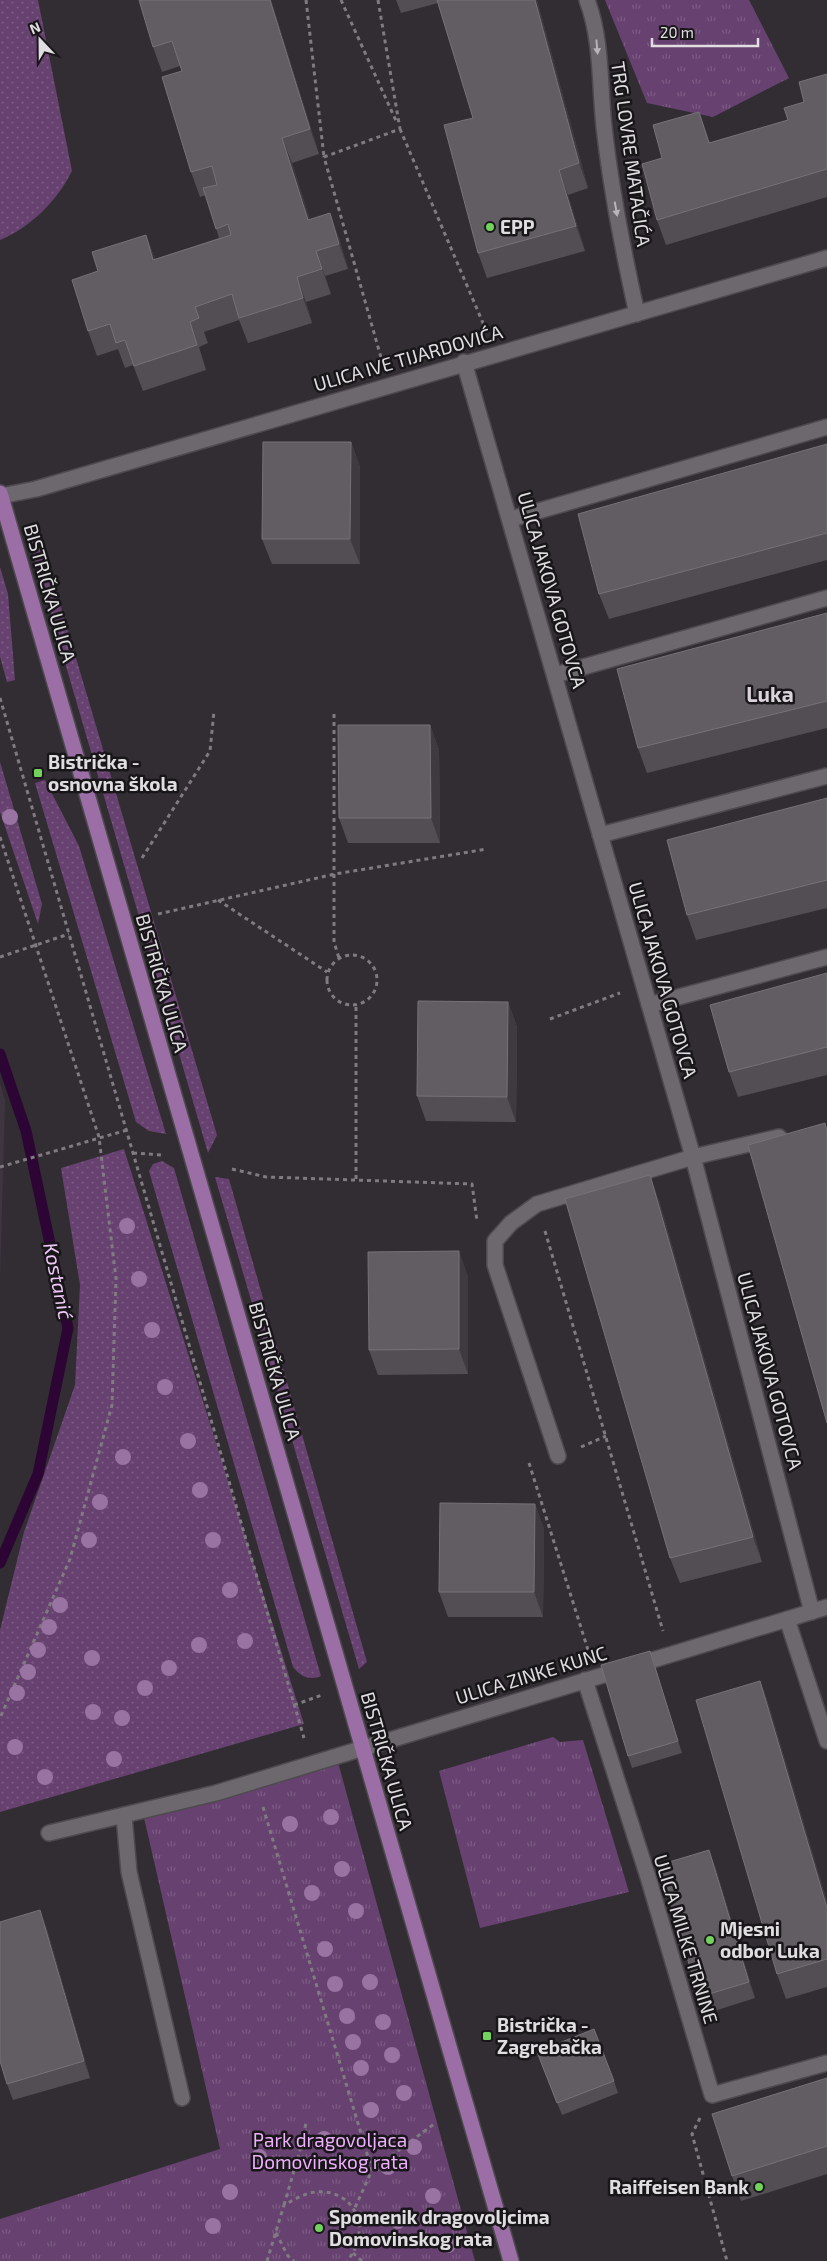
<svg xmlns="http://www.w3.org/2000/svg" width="827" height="2261" viewBox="0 0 827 2261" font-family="'Exo 2',sans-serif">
  <defs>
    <pattern id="grass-dots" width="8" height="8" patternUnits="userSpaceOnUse" patternTransform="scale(1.25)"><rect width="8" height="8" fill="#674170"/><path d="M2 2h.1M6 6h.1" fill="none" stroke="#7c5c84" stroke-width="1.8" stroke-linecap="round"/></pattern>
    <pattern id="park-tufts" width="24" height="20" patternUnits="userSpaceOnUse" patternTransform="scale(1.25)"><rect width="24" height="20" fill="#674170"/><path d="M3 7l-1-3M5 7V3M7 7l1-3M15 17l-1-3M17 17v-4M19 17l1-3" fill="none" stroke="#7c5c84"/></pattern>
  </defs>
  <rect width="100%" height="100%" fill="#322d33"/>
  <path fill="#3e3540" d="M0 1083 5 1101 0 1282Z"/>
  <path fill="url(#grass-dots)" d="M0 0H38L72 171C57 201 31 227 0 240Z
    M37 526 217 1135 208 1153 26 529Z
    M0 567 8 594 15 680 7 682 0 657Z
    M0 762 42 904 38 924 0 812Z
    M45 780 79 846 166 1134 149 1131 136 1122 35 783Z
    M124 1149 304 1724 0 1812V1630L24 1532 75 1385 80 1285 61 1168Z
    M162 1161 174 1168 321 1676C309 1681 300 1676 293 1667L149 1171 153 1164Z
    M215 1177 229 1179 367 1662 359 1669Z"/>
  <path fill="url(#park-tufts)" d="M605 0H749L789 78 713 117 647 103Z
    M553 1737 560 1742 583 1740 629 1892 480 1928 439 1771Z
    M336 1755 475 2261H0V2219L220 2149 142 1809Z"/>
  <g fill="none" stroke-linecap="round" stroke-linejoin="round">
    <path stroke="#2d0535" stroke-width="11" d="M0 1054 26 1131 68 1328 38 1474 0 1563"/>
    <defs>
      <path id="minor" d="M587 0C603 42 599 90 605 135 612 195 624 255 637 314
        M464 362 693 1157 812 1612
        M1 496 36 489 827 258
        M511 519 827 427
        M555 675 827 598
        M600 835 827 776
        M649 1005 827 957
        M558 1456 495 1265V1241L511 1223 537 1204 693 1157 779 1137
        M787 1619 827 1741
        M585 1680 648 1877 712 2095 827 2063
        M124 1816 129 1872 182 2098
        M49 1833 216 1793 827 1607"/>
      <path id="major" d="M0 493 511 2261"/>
    </defs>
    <use href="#minor" stroke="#4e494f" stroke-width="18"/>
    <use href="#major" stroke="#4e494f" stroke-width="18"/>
    <path stroke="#7f7b80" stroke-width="3" stroke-dasharray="4 4" stroke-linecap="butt" d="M306 0 324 157
      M341 0 397 123
      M378 0 400 129 324 157 382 361
      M400 129 486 330
      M0 698 304 1738
      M334 714V942L339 958
      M0 837 99 1137 116 1279 112 1405 70 1559 0 1718
      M142 858 210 751 214 711
      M218 900 327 972
      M158 914 335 874 487 849
      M327 980a25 25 0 1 1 50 0a25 25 0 1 1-50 0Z
      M0 957 69 934
      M550 1019 620 993
      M133 1153 162 1155
      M0 1167 127 1130
      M232 1169 266 1177 472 1184 477 1221
      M356 1179V1005
      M545 1231 663 1631
      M581 1447 606 1436
      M529 1463 589 1653
      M294 1705 322 1695
      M263 1807 372 2170 354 2210
      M700 2118 692 2134 727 2261
      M372 2170 434 2124
      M284 2205 300 2150 306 2123
      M276 2233 288 2256 294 2261
      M353 2253 362 2261
      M267 2261 284 2205C294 2200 304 2193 316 2192 357 2189 372 2232 347 2261"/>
    <use href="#minor" stroke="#6d676e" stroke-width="15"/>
    <use href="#major" stroke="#9b6ea5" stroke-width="15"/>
  </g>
  <g fill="#9974a2">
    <circle cx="10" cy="817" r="8"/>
    <circle cx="127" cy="1226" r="8"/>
    <circle cx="139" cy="1279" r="8"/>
    <circle cx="152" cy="1330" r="8"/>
    <circle cx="165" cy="1387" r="8"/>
    <circle cx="188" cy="1441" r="8"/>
    <circle cx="123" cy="1457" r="8"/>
    <circle cx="200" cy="1490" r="8"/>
    <circle cx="100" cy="1502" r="8"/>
    <circle cx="89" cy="1540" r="8"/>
    <circle cx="213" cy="1540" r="8"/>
    <circle cx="230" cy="1590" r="8"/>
    <circle cx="60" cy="1605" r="8"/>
    <circle cx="49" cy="1627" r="8"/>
    <circle cx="245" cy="1641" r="8"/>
    <circle cx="199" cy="1645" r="8"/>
    <circle cx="38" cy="1650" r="8"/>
    <circle cx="92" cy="1658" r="8"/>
    <circle cx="169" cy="1668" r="8"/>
    <circle cx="28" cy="1672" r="8"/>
    <circle cx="145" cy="1688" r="8"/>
    <circle cx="17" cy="1693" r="8"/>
    <circle cx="93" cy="1712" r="8"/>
    <circle cx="122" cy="1718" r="8"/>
    <circle cx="15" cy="1747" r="8"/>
    <circle cx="114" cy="1759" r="8"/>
    <circle cx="45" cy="1777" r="8"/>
    <circle cx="331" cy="1817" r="8"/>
    <circle cx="290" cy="1824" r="8"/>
    <circle cx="342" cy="1869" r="8"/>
    <circle cx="312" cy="1893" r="8"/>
    <circle cx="356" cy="1911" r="8"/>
    <circle cx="325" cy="1949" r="8"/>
    <circle cx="370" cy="1982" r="8"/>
    <circle cx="335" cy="1984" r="8"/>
    <circle cx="347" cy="2016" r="8"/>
    <circle cx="383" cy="2022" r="8"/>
    <circle cx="353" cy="2042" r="8"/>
    <circle cx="392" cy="2055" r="8"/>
    <circle cx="361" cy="2068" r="8"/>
    <circle cx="404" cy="2093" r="8"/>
    <circle cx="371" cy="2110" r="8"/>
    <circle cx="324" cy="2139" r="8"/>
    <circle cx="414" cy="2147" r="8"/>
    <circle cx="259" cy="2157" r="8"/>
    <circle cx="388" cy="2167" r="8"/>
    <circle cx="230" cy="2192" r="8"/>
    <circle cx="433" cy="2196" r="8"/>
    <circle cx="398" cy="2221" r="8"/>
    <circle cx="213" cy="2226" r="8"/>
    <circle cx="448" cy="2245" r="8"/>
  </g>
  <path fill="#534e54" d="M271 0 319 154 292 163 310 220 339 238 348 269 325 276 331 294 306 302 312 323 248 343 239 320 204 332 208 343 199 347 206 370 143 391 133 365 125 368 118 349 97 356 88 331 98 271 146 235 155 259 219 238 206 195 200 197 191 172 182 71 180 66 162 72 153 47Z
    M396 0H537L588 188 568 195 585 251 487 278 478 253 473 118 438 3 401 13Z
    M827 74V197L666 245 657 220 662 158 699 112 710 143 788 120 804 102Z
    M351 442 360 467V564H272L262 539Z
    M827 444V560L609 619 599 594Z
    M827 613V728L647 773 638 748Z
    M430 725 439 750 440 843H348L339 818Z
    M827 798V908L696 940 687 915Z
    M827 973V1075L738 1097 729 1072Z
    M508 1002 517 1027 516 1122 426 1121 417 1096Z
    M659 1200 762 1562 680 1583 670 1558Z
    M468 1276V1374L378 1375 369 1350Z
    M535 1504 544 1529 543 1617H448L439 1592Z
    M654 1663 682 1753 632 1768 628 1756Z
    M760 1681 769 1706 827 1902V1987L786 1999 777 1974Z
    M715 1866 755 1998 705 2014 699 1997Z
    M46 1926 90 2078 13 2100 7 2084Z
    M541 2063 614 2081 618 2093 562 2115Z
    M827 2078V2174L741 2201 732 2176Z"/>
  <path fill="#3f3a40" d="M270 0H271L319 154 310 129Z
    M535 0H537L588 188 579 163Z
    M699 112 708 137 718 168 709 143Z
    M282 138 292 163 318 245 308 220Z
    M559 170 568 195 585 251 576 226Z
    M330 213 339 238 348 269 339 244Z
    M146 235 155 260H153Z
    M316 251 325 276 331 294 322 269Z
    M297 277 306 302 312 323 303 298Z
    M351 442 360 467V564L350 539Z
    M430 725 439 750 440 843 431 818Z
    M508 1002 517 1027 516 1122 507 1097Z
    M650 1175 659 1200 762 1562 753 1537Z
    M459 1251 468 1276V1374L459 1349Z
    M535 1504 544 1529 543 1617 534 1592Z
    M650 1651 654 1663 682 1753 678 1741Z
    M760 1681 769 1706 827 1902V1908Z
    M709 1850 715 1866 755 1998 749 1982Z
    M40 1910 46 1926 90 2078 84 2061Z"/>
  <path fill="#625d63" stroke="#767277" d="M139 0H270L310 129 282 138 308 220 330 213 339 244 316 251 322 269 297 277 303 298 239 318 232 294 195 307 199 318 190 322 197 345 134 366 125 340 116 343 110 324 88 331 72 280 98 271 92 252 146 235 153 260 231 235 228 224 216 229 203 188 217 185 212 166 191 172 162 77 182 71 172 41 153 47Z
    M437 0H535L579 163 559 170 576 226 478 253 444 125 473 118Z
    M827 74V169L657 220 642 164 662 158 653 125 699 112 709 143 788 120 784 108 804 102 799 82Z
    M263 442H351L350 539H262Z
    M827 444V533L599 594 578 514Z
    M827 613V701L638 748 617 669Z
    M338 725H430L431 818H339Z
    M827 798V880L687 915 667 840Z
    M827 973V1047L729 1072 710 1005Z
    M418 1001 508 1002 507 1097 417 1096Z
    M825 1123 827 1131V1423L748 1145Z
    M650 1175 753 1537 670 1558 565 1199Z
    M459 1251V1349L369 1350 368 1252Z
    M440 1503 535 1504 534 1592H439Z
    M650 1651 678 1741 628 1756 601 1665Z
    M760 1681 827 1908V1959L777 1974 696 1700Z
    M709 1850 749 1982 699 1997 659 1865Z
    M40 1910 84 2061 7 2084 0 2061V1922Z
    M594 2029 614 2081 557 2103 537 2052Z
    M827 2078V2146L732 2176 712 2114Z"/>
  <defs><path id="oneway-solid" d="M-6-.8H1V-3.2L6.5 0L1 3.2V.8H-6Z" transform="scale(1.25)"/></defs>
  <g fill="#b8b4b9">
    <use href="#oneway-solid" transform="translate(597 47) rotate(85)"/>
    <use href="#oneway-solid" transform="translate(616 209) rotate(80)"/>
  </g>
  <g fill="#72d25d" stroke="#181619" stroke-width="2">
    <circle cx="490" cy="227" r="5"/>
    <rect x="33" y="768" width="10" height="10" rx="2.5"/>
    <circle cx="710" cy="1940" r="5"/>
    <rect x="482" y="2031" width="10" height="10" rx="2.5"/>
    <circle cx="759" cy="2187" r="5"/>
    <circle cx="319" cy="2228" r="5"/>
  </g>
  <g text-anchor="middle" stroke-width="5" stroke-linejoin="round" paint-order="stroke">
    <g font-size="19" fill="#e1dee2" stroke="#181619">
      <text transform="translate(631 154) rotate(82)" y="7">TRG LOVRE MATAČIĆA</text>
      <text transform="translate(408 358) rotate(-16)" y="7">ULICA IVE TIJARDOVIĆA</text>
      <text transform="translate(552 590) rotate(74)" y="7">ULICA JAKOVA GOTOVCA</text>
      <text transform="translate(50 593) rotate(74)" y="7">BISTRIČKA ULICA</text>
      <text transform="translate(663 980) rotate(74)" y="7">ULICA JAKOVA GOTOVCA</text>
      <text transform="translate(162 983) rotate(74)" y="7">BISTRIČKA ULICA</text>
      <text transform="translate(275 1371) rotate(74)" y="7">BISTRIČKA ULICA</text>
      <text transform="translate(770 1371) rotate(75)" y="7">ULICA JAKOVA GOTOVCA</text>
      <text transform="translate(531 1675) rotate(-17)" y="7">ULICA ZINKE KUNC</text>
      <text transform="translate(387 1761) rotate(74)" y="7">BISTRIČKA ULICA</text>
      <text transform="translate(686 1939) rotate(73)" y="7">ULICA MILKE TRNINE</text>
    </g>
    <g font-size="19" font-weight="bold" fill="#e1dee2" stroke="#181619" text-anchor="start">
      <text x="500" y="234">EPP</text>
      <text x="48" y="769">Bistrička -<tspan x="48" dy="22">osnovna škola</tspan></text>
      <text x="720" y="1936">Mjesni<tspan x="720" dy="22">odbor Luka</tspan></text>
      <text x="497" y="2032">Bistrička -<tspan x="497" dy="22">Zagrebačka</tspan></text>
      <text x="749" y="2194" text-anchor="end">Raiffeisen Bank</text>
      <text x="329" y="2224">Spomenik dragovoljcima<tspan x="329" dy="22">Domovinskog rata</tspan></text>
    </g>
    <g font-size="19" fill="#eeaffc" stroke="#181619">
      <text x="330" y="2147">Park dragovoljaca<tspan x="330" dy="22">Domovinskog rata</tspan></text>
    </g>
    <g font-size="20" font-style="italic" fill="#efc9f7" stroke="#181619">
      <text transform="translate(58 1281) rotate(78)" y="7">Kostanić</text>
    </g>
    <g font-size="21" font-weight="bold" fill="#dad3db" stroke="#181619">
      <text x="770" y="702">Luka</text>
    </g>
  </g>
  <g transform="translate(40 40) rotate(338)" stroke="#181619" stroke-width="4" paint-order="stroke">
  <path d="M0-4L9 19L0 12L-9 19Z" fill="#e1dee2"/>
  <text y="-8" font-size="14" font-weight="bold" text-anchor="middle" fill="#e1dee2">N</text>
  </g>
  <path d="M652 38v8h106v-8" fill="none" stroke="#e1dee2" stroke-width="2.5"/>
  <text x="660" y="38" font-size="15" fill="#e1dee2" stroke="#181619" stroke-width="4" paint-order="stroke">20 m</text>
</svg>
